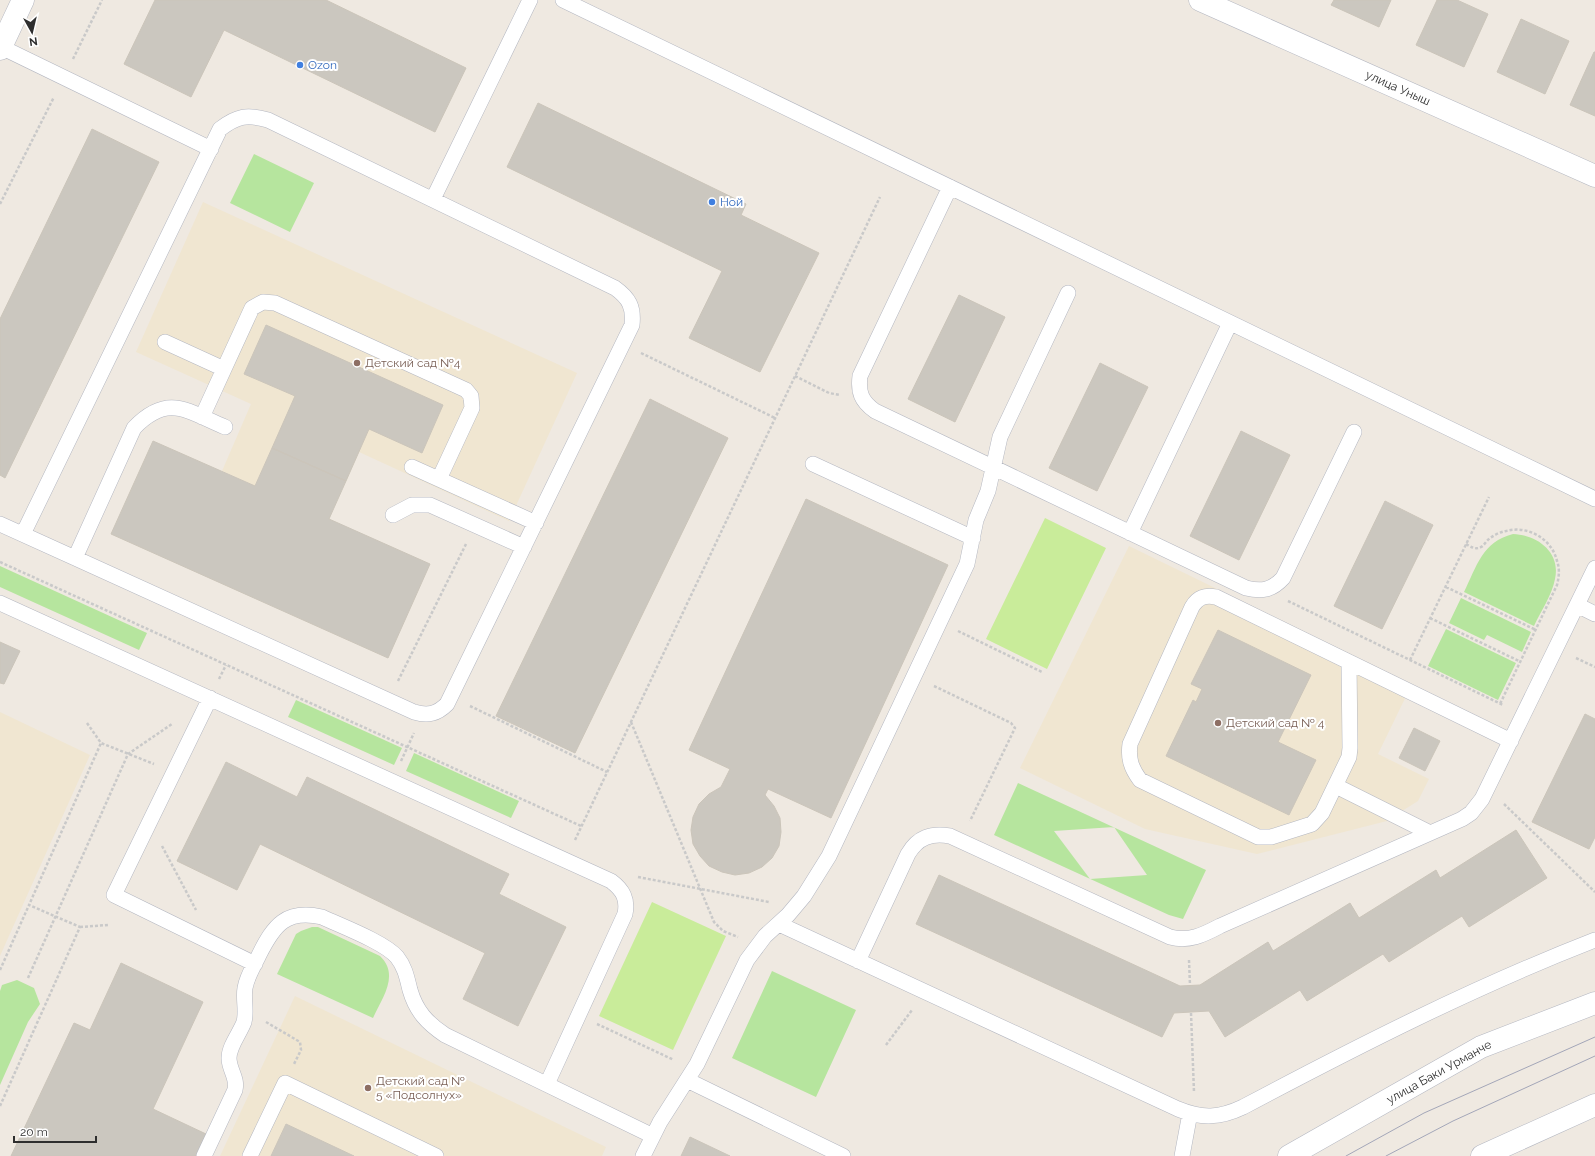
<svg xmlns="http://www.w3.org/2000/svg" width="1595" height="1156" viewBox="0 0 1595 1156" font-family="Raleway,sans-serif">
  <rect width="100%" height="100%" fill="#efe9e1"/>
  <path fill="#f0e6d1" d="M203 202 577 373 509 521 359 452 346 481 272 448 255 486 222 471 251 404 136 352Z
    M1129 546 1412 684 1378 754 1429 779 1418 801 1402 811 1394 807 1387 821 1257 854 1145 829 1020 768Z
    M0 712 90 755 0 956Z
    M295 996 606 1147 602 1156H220Z"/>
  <path fill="#b6e59e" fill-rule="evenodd" d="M254 154 314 183 290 232 230 203Z
    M1513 534C1537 535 1561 552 1555 579 1552 595 1541 611 1534 626L1464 592C1477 566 1482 542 1513 534Z
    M0 566 147 633 139 650 0 587Z
    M1461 598 1531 632 1522 652 1487 635 1484 640 1449 623Z
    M1446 629 1516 663 1498 700 1428 666Z
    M296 700 402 748 394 765 288 717Z
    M414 753 519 801 511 818 406 771Z
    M1018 783 1206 870 1183 919 1169 915 994 835ZM1114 827 1147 875 1090 879 1054 831Z
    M312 927H318L380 956C400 975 382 998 373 1018L277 974 296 934 301 931Z
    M772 971 856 1010 816 1097 732 1058Z
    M17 980 34 988 40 1004 28 1022 0 1085V991L2 985Z"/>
  <path fill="#c9ec9a" d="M1045 518 1106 548 1047 669 986 639Z
    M652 902 726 936 673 1050 599 1016Z"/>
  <path fill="#cbc7bf" stroke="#cbc5ba" d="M155 0H326L466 68 435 132 224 30 191 97 124 64Z
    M1334 0H1391L1379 27 1331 5Z
    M1437 0H1457L1488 14 1464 67 1416 45Z
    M1521 19 1569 41 1545 94 1497 72Z
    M1594 52H1595V116L1570 105Z
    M538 103 746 204 741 215 819 253 760 372 689 338 722 271 507 167Z
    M92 129 159 162 5 478 0 475V319Z
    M959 295 1005 317 955 422 908 399Z
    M266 325 443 405 422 453 369 429 346 481 272 448 295 396 244 374Z
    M1100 363 1148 387 1097 491 1049 468Z
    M650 399 728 438 575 753 496 716Z
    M1241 431 1290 455 1239 560 1190 536Z
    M153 441 255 486 272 448 346 481 329 519 430 564 388 658 111 534Z
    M806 499 948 565 831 818 768 789 765 795 774 806 780 818 781 832 779 846 772 858 762 867 749 873 735 875 722 872 709 866 700 856 693 844 691 830 693 817 699 804 709 794 721 787 730 769 689 750Z
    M1385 501 1433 525 1382 629 1334 606Z
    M1218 630 1311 675 1278 742 1316 760 1289 815 1166 756 1193 700 1196 702 1202 689 1191 684Z
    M0 642 20 651 4 684 0 683Z
    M1585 714 1595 719V837L1589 849 1532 822Z
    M1414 728 1440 741 1425 771 1399 758Z
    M226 762 297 797 307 777 509 874 499 894 566 927 518 1026 463 999 485 953 260 844 237 890 177 861Z
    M1516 830 1547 878 1469 927 1462 916 1389 962 1383 954 1307 1001 1300 990 1225 1037 1209 1011 1174 1013 1162 1037 916 924 939 875 1180 986 1200 985 1268 942 1273 951 1350 903 1359 918 1436 870 1440 878Z
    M121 963 203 1002 153 1109 206 1134 196 1156H11L74 1023 90 1030Z
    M286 1124 354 1156H271Z
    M690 1137 730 1156H681Z"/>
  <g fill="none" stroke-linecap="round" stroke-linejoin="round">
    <defs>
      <path id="lane" d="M563 0 1595 499
        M1 47 211 149
        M950 187 860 376C858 392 861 401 875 411L1246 588C1262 592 1272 590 1283 578L1354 432
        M433 199 530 0
        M165 342 224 369
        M202 417 252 308 263 302 275 303 466 390 471 396 472 408 439 479
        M813 464 973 538
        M412 467 536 523
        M393 515 412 505H430L524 547
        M0 524 75 558 414 712C428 716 437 714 447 704L632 325C634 307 629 298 615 288L268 120C247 114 237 116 220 129L23 534
        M1130 533 1230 323
        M75 558 134 428C168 393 187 411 225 427
        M0 603 611 881C623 890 628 899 625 914L547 1084
        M1577 605 1595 614
        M1349 662 1350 748 1349 757 1322 813 1312 824 1271 837H1258L1140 780C1131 768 1128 758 1130 744L1192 607C1198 597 1205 595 1216 597 1314 645 1412 693 1511 741
        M210 698 114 895 255 964
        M1336 786 1430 833
        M779 924 1178 1109C1202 1119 1220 1118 1243 1107 1358 1046 1474 987 1595 940
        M858 961 908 854C918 837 931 833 950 836L1170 937C1189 942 1203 935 1220 926L1462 819 1471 813 1482 799 1595 568
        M687 1080 843 1156
        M204 1156 235 1090C238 1078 229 1070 229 1058 229 1046 240 1033 244 1022 247 1011 243 999 245 988 247 976 254 966 259 955 274 925 286 909 322 917 341 926 384 942 397 957 405 967 407 978 410 990 416 1011 427 1023 445 1035L653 1136
        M250 1156 285 1083 436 1156
        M643 1156 660 1122 697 1064 747 960 765 936 788 915 804 896 829 856 967 564 976 520 988 491 1000 437 1068 293
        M1182 1156 1190 1113"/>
      <path id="street" d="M1200 0 1595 176
        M0 49 23 0"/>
      <path id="secondary" d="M1289 1156 1481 1047 1595 1003
        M1482 1156 1595 1105"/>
    </defs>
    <use href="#lane" stroke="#b4b7c1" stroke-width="16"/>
    <use href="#street" stroke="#b4b7c1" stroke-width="23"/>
    <use href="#secondary" stroke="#b4b7c1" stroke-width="23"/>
    <path stroke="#c9c9c9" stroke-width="2.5" stroke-dasharray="3 2" stroke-linecap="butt" d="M73 59 102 0
      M0 204 54 97
      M641 353 775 418
      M795 376 829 393 840 395
      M1466 544C1471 547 1476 550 1481 547 1484 546 1486 541 1489 539 1494 535 1500 532 1506 531 1528 525 1552 539 1557 561 1560 569 1559 577 1557 585L1500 704
      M0 562 581 826
      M1446 587 1536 630
      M1288 601 1503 705
      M1430 618 1521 662
      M958 631 1042 672
      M1576 658 1595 667
      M1410 660 1489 497
      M219 679 226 665
      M398 681 466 544
      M934 686 1011 723 1015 728 970 821
      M470 706 607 772
      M631 722 714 922 723 931 738 937
      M87 723 101 743 154 764
      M401 761 414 733
      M1504 804 1595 892
      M575 840 880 197
      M162 846 196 910
      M638 877 769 902
      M80 927 108 925
      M1189 960 1190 985
      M0 970 29 905
      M28 978 128 754 172 724
      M1191 1013 1194 1092
      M266 1022 300 1042 301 1050 294 1064
      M597 1024 674 1060
      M886 1045 912 1010
      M0 1106 80 927 29 905 101 743"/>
    <use href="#lane" stroke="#fff" stroke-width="15"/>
    <use href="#street" stroke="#fff" stroke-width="22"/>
    <use href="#secondary" stroke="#fff" stroke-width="22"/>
    <path stroke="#a3a6b8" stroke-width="1" d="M1346 1156 1424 1113 1595 1037
      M1386 1156 1453 1121 1595 1056"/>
  </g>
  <g fill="#3f7fe0" stroke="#fff" stroke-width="1.5">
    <circle cx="300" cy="65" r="4"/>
    <circle cx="712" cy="202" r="4"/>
  </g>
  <g fill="#8d6e63" stroke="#fff" stroke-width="1.5">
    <circle cx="357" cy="363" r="4"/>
    <circle cx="1218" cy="723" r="4"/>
    <circle cx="368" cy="1088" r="4"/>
  </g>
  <g text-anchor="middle" stroke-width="4" stroke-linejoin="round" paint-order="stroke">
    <g font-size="12" fill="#366cbe" stroke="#fff" text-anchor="start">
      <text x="308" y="69">Ozon</text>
      <text x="720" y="206">Ной</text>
    </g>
    <g font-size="12" fill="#2e2e2e" stroke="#fff">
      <text transform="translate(1398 88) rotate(24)" y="4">улица Уныш</text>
      <text transform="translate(1439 1072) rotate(-29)" y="4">улица Баки Урманче</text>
    </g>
    <g font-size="12" fill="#785e54" stroke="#fff" text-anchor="start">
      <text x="365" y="367">Детский сад №4</text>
      <text x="1226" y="727">Детский сад № 4</text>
      <text x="376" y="1085">Детский сад №<tspan x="376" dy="14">5 «Подсолнух»</tspan></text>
    </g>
  </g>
  <g transform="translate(32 32) rotate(172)" stroke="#ffffff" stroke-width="3" paint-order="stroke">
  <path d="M0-3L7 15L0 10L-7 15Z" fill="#2e2e2e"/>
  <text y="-6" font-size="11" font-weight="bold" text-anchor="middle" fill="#2e2e2e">N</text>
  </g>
  <path d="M14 1136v6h82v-6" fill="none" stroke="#2e2e2e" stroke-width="2"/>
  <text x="20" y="1136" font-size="12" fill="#2e2e2e" stroke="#ffffff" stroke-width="3" paint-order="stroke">20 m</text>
</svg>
